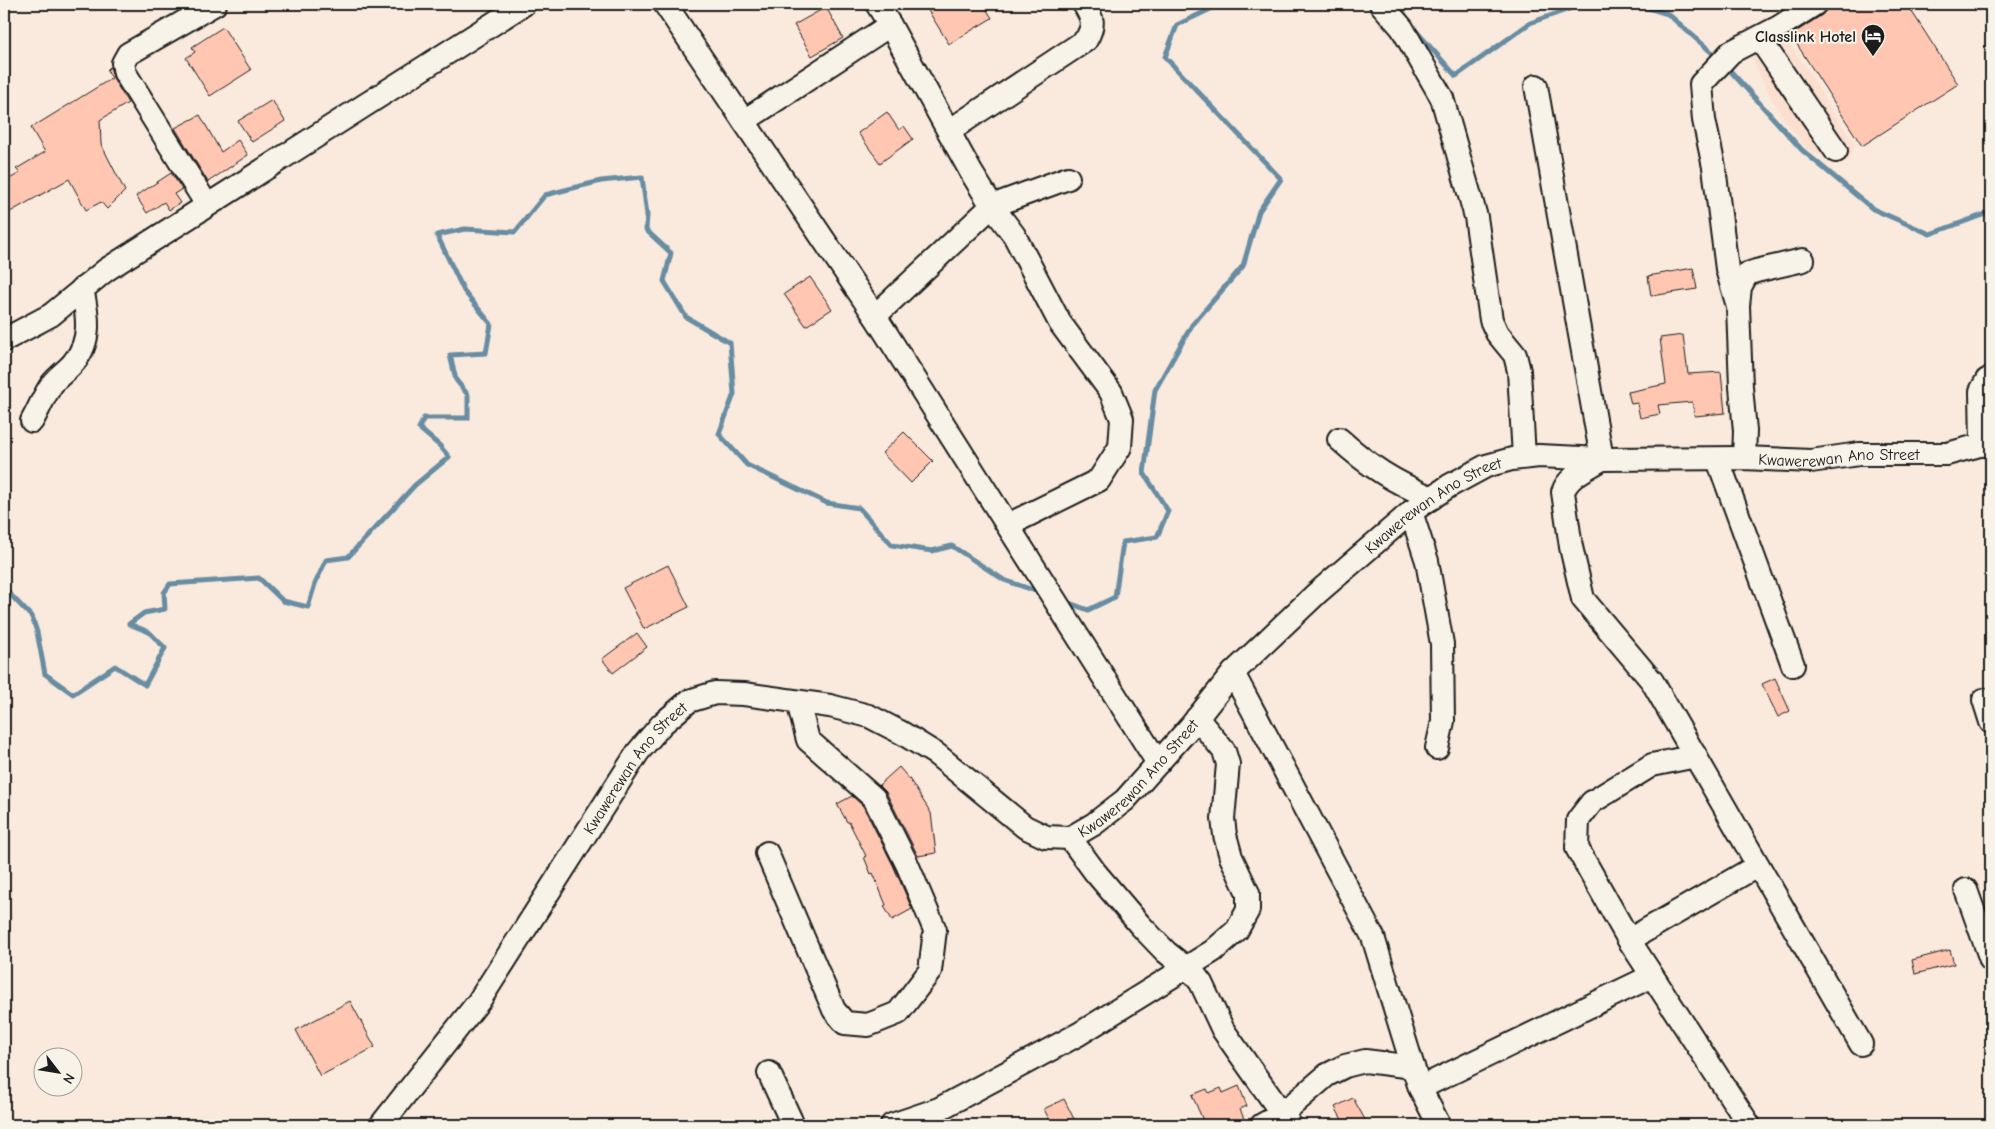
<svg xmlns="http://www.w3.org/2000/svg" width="1995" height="1129" viewBox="0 0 1995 1129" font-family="'Comic Neue',sans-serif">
  <rect width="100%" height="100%" fill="#f9eadd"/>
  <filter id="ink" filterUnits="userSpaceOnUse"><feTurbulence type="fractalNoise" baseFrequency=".02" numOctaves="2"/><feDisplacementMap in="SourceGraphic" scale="10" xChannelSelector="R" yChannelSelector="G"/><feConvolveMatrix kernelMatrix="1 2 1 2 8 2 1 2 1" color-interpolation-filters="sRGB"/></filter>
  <g filter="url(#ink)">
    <path fill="#fbe0d0" d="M1784 35 1814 79 1828 105 1855 144 1848 162 1831 159 1806 148 1782 116 1769 94 1749 53Z"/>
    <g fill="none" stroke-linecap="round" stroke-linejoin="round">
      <path stroke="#688ca2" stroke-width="5" d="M1398 4 1407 18
        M1635 4 1668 14 1717 57
        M1416 31 1456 76 1530 23 1583 4
        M1725 65 1802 150 1873 209 1930 234 1991 212
        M4 588 32 617 37 632 45 674 73 694 115 666 145 685 165 648 149 632 129 624 144 613 165 609 164 593 170 584 259 578 283 601 308 607 315 584 326 560 348 557 415 485 449 457 440 446 419 428 424 418H468V395L456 380 450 355 486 353 491 324 464 291 437 235 465 229 515 232 545 195 601 181 642 177 647 215 646 230 671 253 664 281 686 317 730 343 734 394 719 434 747 465 827 503 859 508 892 545 932 551 952 546 1004 580 1042 593
        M1064 601 1088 610 1115 597 1123 542 1157 537 1168 511 1144 473 1155 390 1192 325 1243 266 1259 211 1281 179 1165 57 1177 25 1221 4"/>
    </g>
    <path fill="#ffc7b2" stroke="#1c1c1c" d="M924 4H983L992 18 949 44Z
      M1828 4H1907L1958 84 1862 146 1791 35 1822 15 1826 10Z
      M826 7 843 38 812 56 794 25Z
      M223 27 251 70 210 96 186 58 195 52 192 47Z
      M110 67 114 80 128 103 100 120 101 144 125 191 107 209 101 202 86 210 69 179 10 212 4 202V182L20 173 16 169 45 152 31 128 112 78 107 70Z
      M272 100 285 121 252 142 238 121Z
      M887 112 899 130 904 126 913 139 880 163 858 133Z
      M200 115 221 152 238 140 248 155 208 182 175 128Z
      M171 173 182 189 174 194 180 203 169 210 164 202 147 213 136 196Z
      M1693 268 1697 289 1651 296 1648 276Z
      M810 277 832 309 806 326 784 294Z
      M1683 335 1688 374 1721 372 1725 413 1695 416 1692 402 1658 405 1660 414 1640 418 1637 403 1631 404 1628 392 1666 384 1660 338Z
      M904 432 933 461 911 483 882 453Z
      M668 565 689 607 644 629 623 588Z
      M637 633 647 647 613 673 602 659Z
      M1775 678 1790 711 1778 717 1762 684Z
      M899 767 910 780 931 813 936 853 918 856 886 792 879 785Z
      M852 796 863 806 893 865 912 909 892 920 884 906 886 905 873 873 871 874 864 857 866 856 849 822H847L837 804Z
      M1950 950 1954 964 1915 974 1912 960Z
      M350 1001 375 1047 320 1076 296 1030Z
      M1239 1086 1247 1106 1240 1109 1244 1119 1230 1125H1205L1192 1095 1207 1089 1209 1093 1221 1088 1223 1093Z
      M1353 1098 1368 1125H1345L1335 1107Z
      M1064 1099 1077 1125H1052L1044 1109Z"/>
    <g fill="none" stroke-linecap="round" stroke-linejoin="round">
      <defs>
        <g id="minor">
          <path d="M665 4 875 316 1158 763"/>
          <path d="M877 4 890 25 971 172 992 206 1014 235 1060 323 1111 392 1122 419 1120 447 1099 480 1008 525"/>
          <path d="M1381 4 1402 28 1442 98 1476 217 1491 320 1497 333 1515 355 1519 371 1524 457"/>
          <path d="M1759 38 1836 151"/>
          <path d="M1536 86 1602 459C1588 468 1568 476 1563 492L1571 547 1583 599 1652 681 1861 1044"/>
          <path d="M744 121 890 25"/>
          <path d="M949 131 1086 40C1095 24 1093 19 1084 4"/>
          <path d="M207 205 125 73 123 63 128 54 215 4"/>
          <path d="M1738 306 1727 269 1714 167 1704 120 1701 84 1731 52 1779 27 1815 4"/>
          <path d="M875 316 992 206 1068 178"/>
          <path d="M4 340 51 315 106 270 524 4"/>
          <path d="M32 421C39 409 44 395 52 384 59 375 68 370 74 362 92 341 88 315 82 289"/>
          <path d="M1339 439C1370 467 1394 482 1432 498"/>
          <path d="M1982 445 1981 391 1987 380 1991 378"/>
          <path d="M1744 458 1745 431 1741 387 1738 306 1740 287 1747 274 1756 271 1803 260"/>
          <path d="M1718 460 1793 665"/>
          <path d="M1411 512 1427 561 1442 644 1443 721 1437 748"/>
          <path d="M1233 673 1373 937 1413 1067 1420 1088 1439 1125"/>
          <path d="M1984 700 1991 722"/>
          <path d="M1696 756 1652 765 1592 802 1578 820 1577 848 1629 940 1749 1125"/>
          <path d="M1070 838 1095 872 1140 925 1166 952 1195 975 1201 983 1223 1030 1290 1125"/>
          <path d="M767 853 834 1010 845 1023 868 1025 898 1013 930 971 935 930 907 864 874 798 808 740 798 702"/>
          <path d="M1966 890 1991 960"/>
          <path d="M1629 940 1757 866"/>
          <path d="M769 1073 793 1125"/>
          <path d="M1420 1088 1652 976"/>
          <path id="s1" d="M381 1125 479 1001 638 752 662 724 689 701 715 693 744 694 830 706 869 716 902 733 936 754 1025 827 1046 837 1070 838 1094 824 1125 800 1190 727 1233 673 1316 594 1411 512 1449 486 1486 466 1512 459 1539 456 1602 459 1744 458 1811 461 1859 454H1947L1991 442"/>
          <path d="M892 1125 939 1109 1079 1034 1213 951 1237 930 1248 910V893L1231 857 1225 835 1223 819 1228 764 1224 751 1197 718"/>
          <path d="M1262 1125 1283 1113 1327 1075 1345 1066 1365 1061 1413 1067"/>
        </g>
      </defs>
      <use href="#minor" stroke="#1c1c1c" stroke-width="26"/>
      <use href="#minor" stroke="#f7f3e8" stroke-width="22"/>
    </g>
  </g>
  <defs>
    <symbol id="hotel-pin" viewBox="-11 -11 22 30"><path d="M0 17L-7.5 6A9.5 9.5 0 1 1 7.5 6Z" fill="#1c1c1c" stroke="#f7f3e8"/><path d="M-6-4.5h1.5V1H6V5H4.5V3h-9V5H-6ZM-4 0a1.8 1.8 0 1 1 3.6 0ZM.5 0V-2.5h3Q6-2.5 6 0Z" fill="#fff"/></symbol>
  </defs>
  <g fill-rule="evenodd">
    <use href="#hotel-pin" x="1859" y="22" width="28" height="38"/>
  </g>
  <g text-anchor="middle" stroke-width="4" stroke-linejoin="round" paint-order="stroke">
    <g font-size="16" font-weight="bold" fill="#1c1c1c" stroke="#f7f3e8" text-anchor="end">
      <text x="1856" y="42">Classlink Hotel</text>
    </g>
    <g font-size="16" fill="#1c1c1c" stroke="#f7f3e8">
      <text dy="6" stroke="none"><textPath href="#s1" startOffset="1865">Kwawerewan Ano Street</textPath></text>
      <text dy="6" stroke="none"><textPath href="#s1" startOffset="1445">Kwawerewan Ano Street</textPath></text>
      <text dy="6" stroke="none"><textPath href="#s1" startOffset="439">Kwawerewan Ano Street</textPath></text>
      <text dy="6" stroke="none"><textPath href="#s1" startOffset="1040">Kwawerewan Ano Street</textPath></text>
    </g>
  </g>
  <rect width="1995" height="1129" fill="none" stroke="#f7f3e8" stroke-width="20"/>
  <rect x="10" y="10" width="1975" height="1109" fill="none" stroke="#1c1c1c" stroke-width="2" filter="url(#ink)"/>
  <g transform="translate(58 1072) rotate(121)"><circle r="24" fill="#f7f3e8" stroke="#9f9d96"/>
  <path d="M0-4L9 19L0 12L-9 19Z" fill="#1c1c1c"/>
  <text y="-8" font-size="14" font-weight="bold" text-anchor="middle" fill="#1c1c1c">N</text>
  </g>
</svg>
